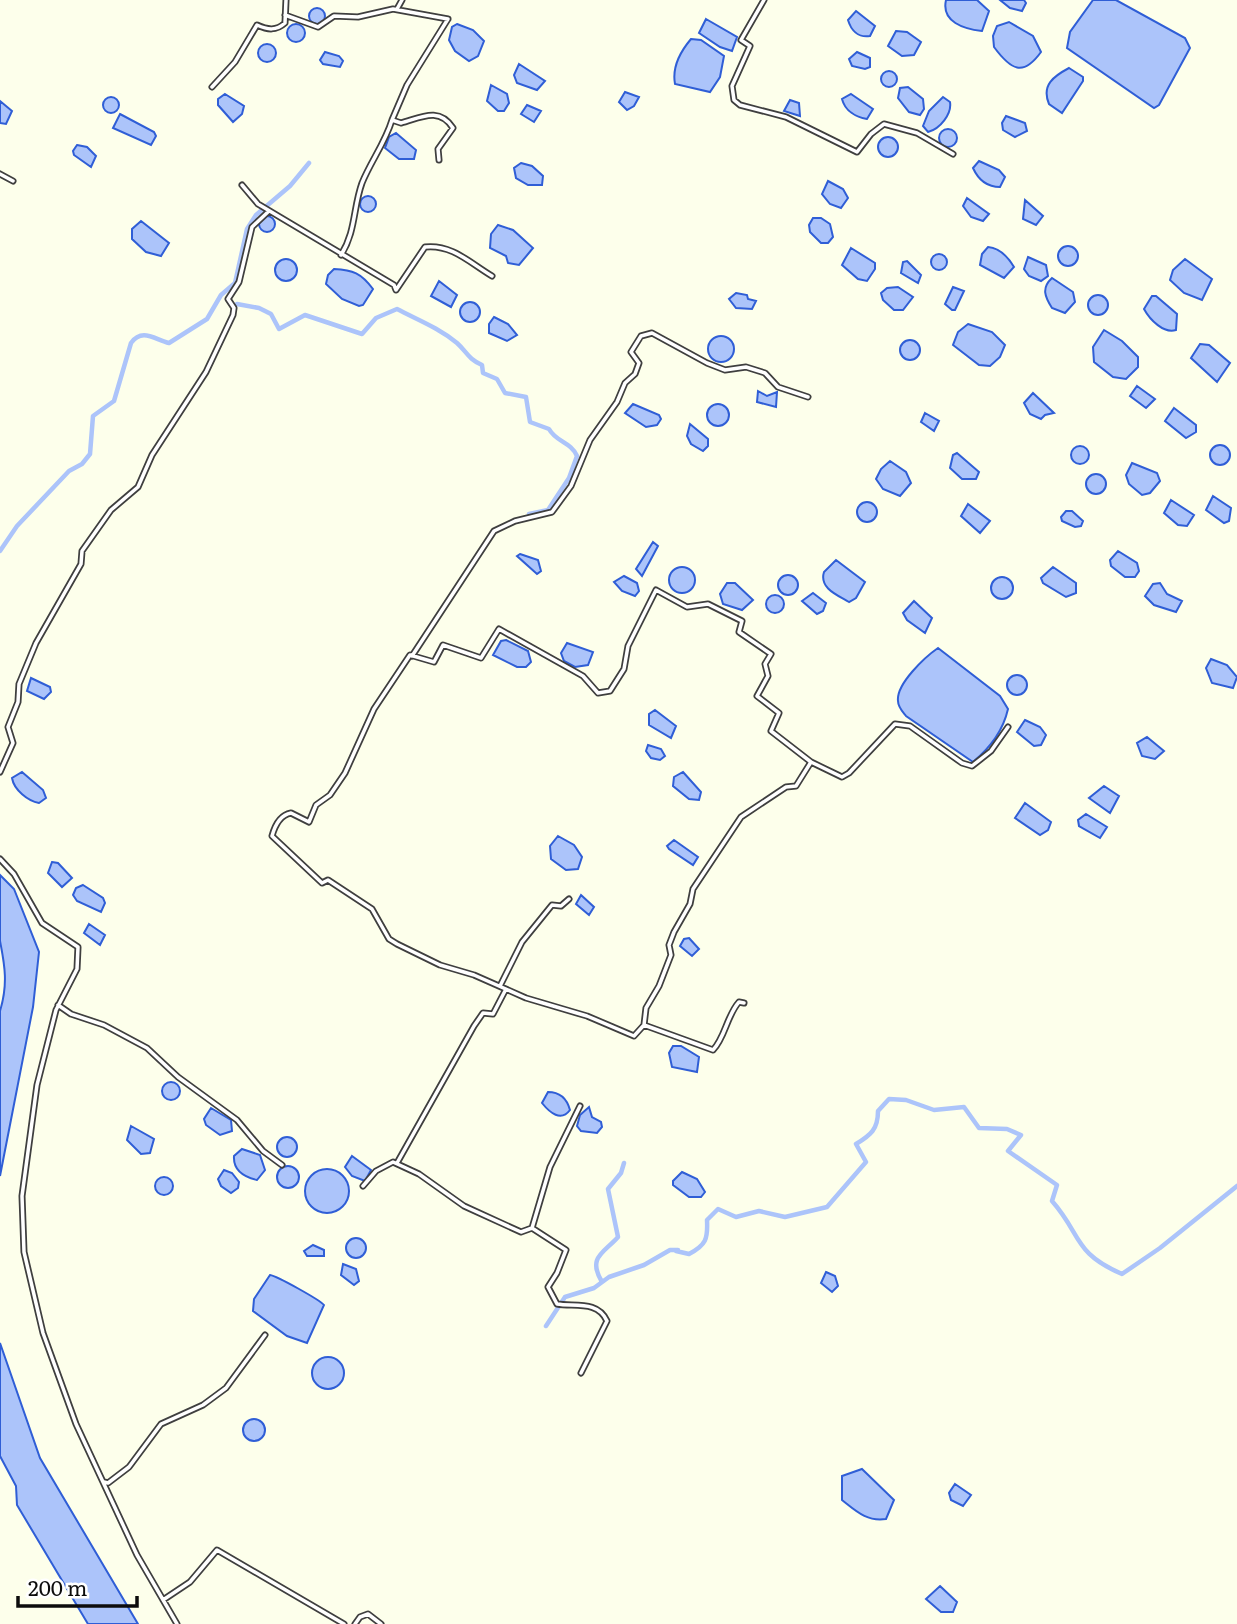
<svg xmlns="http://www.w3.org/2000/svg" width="1237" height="1624" viewBox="0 0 1237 1624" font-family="Literata,serif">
  <rect width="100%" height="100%" fill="#fdffeb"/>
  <path fill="#acc4fa" stroke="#2f5ed6" stroke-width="2" d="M946 0H977L989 11 982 31C964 29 941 22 946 0Z
    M1000 0H1024L1026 3 1022 11 1010 8Z
    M1093 0H1116L1185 38 1190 48 1159 105 1154 108 1067 48 1070 32Z
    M309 16a8 8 0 1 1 16 0a8 8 0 1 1-16 0Z
    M856 11 875 26 870 36C858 38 851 30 848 20Z
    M706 19 737 37 732 51 720 47 699 33Z
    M1009 22 1033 36 1041 52C1023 77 1011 70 994 47L993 36 997 26Z
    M287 33a9 9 0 1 1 18 0a9 9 0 1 1-18 0Z
    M457 24 473 30 484 41 478 56 469 61 455 51 449 40 452 27Z
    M896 31 907 32 921 42 914 55 902 56 888 46Z
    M691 39 701 40 724 56 720 77 710 92 675 84C672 68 680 52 691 39Z
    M258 53a9 9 0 1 1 18 0a9 9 0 1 1-18 0Z
    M325 52 339 56 343 61 340 67 323 64 320 60Z
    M857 52 870 58V67L865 69 852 66 849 59Z
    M519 64 545 81 537 90 517 83 514 75Z
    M1069 68 1083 77V81L1062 113 1049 104C1041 85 1054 76 1069 68Z
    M881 79a8 8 0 1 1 16 0a8 8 0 1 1-16 0Z
    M491 85 507 94 509 103 504 111H498L487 101Z
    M908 87 923 99 924 109 920 115 909 112 898 98 900 88Z
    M625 92 639 97 634 106 627 110 619 102Z
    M225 94 244 106 242 114 233 122 218 105V99Z
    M851 94 873 109 867 119C856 117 845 111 842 99Z
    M103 105a8 8 0 1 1 16 0a8 8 0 1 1-16 0Z
    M943 97 950 102C952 114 940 129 928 132L923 126 929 111Z
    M790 100 799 103 800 116 784 111Z
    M0 101 12 111 6 124 0 123Z
    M527 105 541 111 534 122 521 114Z
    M120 114 154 132 156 136 151 145 113 128Z
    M1006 116 1025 123 1027 131 1015 137 1003 130 1002 123Z
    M939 138a9 9 0 1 1 18 0a9 9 0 1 1-18 0Z
    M396 133 416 150 414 159H399L385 148 389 137Z
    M878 147a10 10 0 1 1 20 0a10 10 0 1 1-20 0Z
    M77 145 87 147 96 156 91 167 74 155 73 151Z
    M979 161 999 170 1005 177 1000 187C987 187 978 179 973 168Z
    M521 163 532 166 543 176 542 185H528L516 178 514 168Z
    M828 181 843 189 848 198 841 208 830 204 822 194Z
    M360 204a8 8 0 1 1 16 0a8 8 0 1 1-16 0Z
    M967 198 989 214 983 221 971 217 963 206Z
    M1025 200 1043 216 1036 225 1023 219Z
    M259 224a8 8 0 1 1 16 0a8 8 0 1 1-16 0Z
    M813 218H821L830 224 833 237 828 243H821L810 232 809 225Z
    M141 221 169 243 161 256 146 252 132 239V229Z
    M498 225 513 230 533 248 519 265 508 263 506 256 490 248 491 234Z
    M1058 256a10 10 0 1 1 20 0a10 10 0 1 1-20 0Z
    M988 247C1000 248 1008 257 1014 267L1004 278 980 265 982 254Z
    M851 248 875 263V269L867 281 858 279 842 265Z
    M931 262a8 8 0 1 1 16 0a8 8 0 1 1-16 0Z
    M1028 257 1046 265 1048 276 1041 281 1029 276 1024 269Z
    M1185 259 1212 279 1202 300 1184 293 1170 280 1173 270Z
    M275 270a11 11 0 1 1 22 0a11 11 0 1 1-22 0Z
    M907 261 921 275 918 283 901 273 903 262Z
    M334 269C353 270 361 273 373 289L363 305 359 306 342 299 326 284 328 275Z
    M1052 278 1073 292 1075 302 1065 313 1052 308C1045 297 1041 288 1052 278Z
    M439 281 457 295 451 307 431 296Z
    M898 287 913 297 903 310H894L883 300 881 293 887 288Z
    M953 287 964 291 955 310H952L945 304Z
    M736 293 747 295 748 299 756 301 752 309 736 308 729 299Z
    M1088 305a10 10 0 1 1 20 0a10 10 0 1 1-20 0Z
    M1152 296H1156L1177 314 1176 330C1164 334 1150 320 1144 309Z
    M460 312a10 10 0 1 1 20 0a10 10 0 1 1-20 0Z
    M494 317 508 324 517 335 507 341 489 333V324Z
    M968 324 992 332 1005 345 1000 357 990 366 979 365 953 345 958 332Z
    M1104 330 1122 341 1138 357V367L1126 379 1113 377 1094 362 1093 347Z
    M708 349a13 13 0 1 1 26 0a13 13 0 1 1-26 0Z
    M900 350a10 10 0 1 1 20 0a10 10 0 1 1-20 0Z
    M1200 344 1209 345 1230 363 1217 382 1191 358Z
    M1137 386 1155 399 1146 408 1130 396Z
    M758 391 767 396 777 392 776 407 757 402Z
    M1033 393 1054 413 1045 415 1041 419 1030 414 1024 403Z
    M707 415a11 11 0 1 1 22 0a11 11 0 1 1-22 0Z
    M633 404 659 415 661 419 657 425 646 427 625 413Z
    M1174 408 1196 425V432L1186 438 1165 421Z
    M925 413 939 421 934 431 921 422Z
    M690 424 708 439V446L703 451 691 444 687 436Z
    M1210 455a10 10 0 1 1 20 0a10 10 0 1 1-20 0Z
    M1071 455a9 9 0 1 1 18 0a9 9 0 1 1-18 0Z
    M957 453 979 472 976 479H962L950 468 953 455Z
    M890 461 906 472 911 483 900 496 883 489 876 479 881 469Z
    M1132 463 1157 473 1160 481 1150 493 1142 495 1129 484 1126 475Z
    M1086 484a10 10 0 1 1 20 0a10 10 0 1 1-20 0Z
    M1213 496 1231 508 1229 521 1224 523 1206 510Z
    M1171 500 1194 515 1187 526 1178 525 1164 513Z
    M857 512a10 10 0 1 1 20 0a10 10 0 1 1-20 0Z
    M968 504 990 521 980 533 961 516Z
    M1066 511H1072L1083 521 1081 526 1075 527 1062 521 1061 517Z
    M653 542 658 546 642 576 636 569Z
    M1118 551 1137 563 1139 571 1135 577H1125L1111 566 1110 560Z
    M520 554 538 560 541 571 537 574 517 556Z
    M836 560 865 582 856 598 849 602C837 595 819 588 824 572Z
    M669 580a13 13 0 1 1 26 0a13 13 0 1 1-26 0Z
    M1053 567 1076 583V593L1066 597 1043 583 1041 578Z
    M778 585a10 10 0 1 1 20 0a10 10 0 1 1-20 0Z
    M624 576 637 583 639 591 635 596 622 591 614 582Z
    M991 588a11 11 0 1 1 22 0a11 11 0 1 1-22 0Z
    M727 583H735L753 600 742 610 723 604 720 594Z
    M1160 583 1167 594 1182 601 1176 612 1154 605 1145 596 1153 584Z
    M813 593 826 603 823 611 817 614 802 601Z
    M766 604a9 9 0 1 1 18 0a9 9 0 1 1-18 0Z
    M914 601 932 618 925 633 907 620 903 613Z
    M506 640 528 651 531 662 526 667H517L493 655 501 641Z
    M567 643 593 652 588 665 575 667 564 661 561 653Z
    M938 648 1000 696 1008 709C1003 731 990 748 973 762L906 716C902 711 898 707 898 701 896 684 925 657 938 648Z
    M1211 659 1227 665 1237 677 1233 688 1212 683 1206 668Z
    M1007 685a10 10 0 1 1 20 0a10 10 0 1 1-20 0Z
    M31 678 50 687 51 692 44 699 27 691Z
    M655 710 676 726 671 738 649 725V714Z
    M1025 720 1040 727 1046 735 1041 745 1034 746 1017 732Z
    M1147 737 1164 751 1155 759 1142 756 1137 743Z
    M648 745 661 749 665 756 660 760 651 758 646 751Z
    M22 772 43 790 46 798 39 803C28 801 14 790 12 778Z
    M683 772 701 792 699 800 689 799 673 786 674 777Z
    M1104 786 1119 796 1110 813 1089 798Z
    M1025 803 1051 822 1048 830 1040 835 1015 818Z
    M1086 814 1107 827 1100 838 1079 826 1078 820Z
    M558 836 574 845 582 857 578 869 566 870 551 859 550 846Z
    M674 840 698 857 693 865 669 849 667 846Z
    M52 862 58 863 72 878 62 887 48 873Z
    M0 875 14 889 39 952 33 1007 0 1176V1011C8 985 5 966 0 941 0 921 0 895 0 875Z
    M83 885 103 898 105 903 101 912 77 901 73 895 76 888Z
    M581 895 594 907 589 915 576 904Z
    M89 924 105 935 100 945 84 933Z
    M689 938 699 949 692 956 680 946 684 939Z
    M673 1046H681L699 1057 697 1072 672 1067 669 1053Z
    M162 1091a9 9 0 1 1 18 0a9 9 0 1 1-18 0Z
    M548 1092C560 1092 567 1099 570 1110 561 1122 550 1113 542 1103Z
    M589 1107 592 1117 601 1122 602 1127 597 1133 581 1131 577 1126 580 1115Z
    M211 1108 231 1120 232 1131 220 1135 206 1125 204 1119Z
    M131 1126 154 1139 150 1153 141 1154 127 1140Z
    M277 1147a10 10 0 1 1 20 0a10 10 0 1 1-20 0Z
    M242 1149 260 1155 265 1170 257 1180C244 1177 233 1171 234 1156Z
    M352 1156 371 1170 365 1181 352 1176 345 1167Z
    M277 1177a11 11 0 1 1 22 0a11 11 0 1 1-22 0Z
    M305 1191a22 22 0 1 1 44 0a22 22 0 1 1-44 0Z
    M224 1170 232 1173 239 1182 238 1188 231 1193 221 1186 218 1179Z
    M682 1172 697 1179 705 1192 701 1197H689L673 1185V1181Z
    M155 1186a9 9 0 1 1 18 0a9 9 0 1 1-18 0Z
    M346 1248a10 10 0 1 1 20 0a10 10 0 1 1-20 0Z
    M313 1245 324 1250V1256H307L304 1251Z
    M343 1264 356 1269 359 1281 354 1285 341 1275Z
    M826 1272 835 1276 838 1286 832 1292 821 1283Z
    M270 1275C277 1276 320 1300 324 1305L307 1343 287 1336 253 1311 254 1299Z
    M0 1343 40 1458 138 1624H88L17 1505 16 1486 0 1456Z
    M312 1373a16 16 0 1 1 32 0a16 16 0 1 1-32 0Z
    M243 1430a11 11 0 1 1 22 0a11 11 0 1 1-22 0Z
    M862 1469 894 1500 886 1519C867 1522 856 1511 842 1500V1476Z
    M955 1484 971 1495 963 1506 951 1500 949 1493Z
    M940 1586 957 1602 953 1612H941L926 1599Z"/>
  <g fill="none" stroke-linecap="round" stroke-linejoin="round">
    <path stroke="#acc4fa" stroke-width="4.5" d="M237 304 259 308 271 314 279 329 305 315 362 334 376 318 397 309C418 320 439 328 457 343 467 352 468 359 482 365L483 373 497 379 505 393 526 397 530 422 549 429C556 442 571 442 577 456L569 478 548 510 529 514
      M0 551 17 526 69 471 82 464 90 454 93 416 114 401 131 343C142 328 154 339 169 343L207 319 221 295 235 283 247 229 256 215 290 186 309 163
      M676 1251 689 1254C706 1245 708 1239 707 1220L718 1209 736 1217 759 1211 785 1217 827 1207 866 1162 856 1144C871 1135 878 1129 878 1111L889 1099 906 1100 934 1110 964 1107 979 1128 1007 1129 1021 1135 1008 1151 1057 1185 1052 1201C1082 1235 1073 1253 1122 1274L1160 1248 1237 1186
      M602 1282C587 1257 604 1253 618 1237L608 1189 621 1173 624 1163
      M546 1326 565 1297 594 1288 609 1277 644 1265 670 1250H678"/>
    <defs>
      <path id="street" d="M764 0 741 40 750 46 732 86 734 100 740 105 786 117 857 152 871 134 884 124 917 133 953 154
        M397 9 402 0
        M285 15 318 27 334 16 358 17 393 9 448 19 407 85 392 120
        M212 87 235 62 257 25C268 30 276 31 285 23L286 0
        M0 174 13 181
        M242 185 258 204 394 285 396 290 425 247C452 244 470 263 492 276
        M341 255C356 231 353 208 362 183 371 161 385 143 392 120L401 123C420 118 439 106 453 128L438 149 439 160
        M412 656 494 531 515 521 552 512 571 486 590 440 617 402 625 383 635 374 639 363 631 352 641 336 652 333 707 363 725 370 746 367 765 373 778 387 808 397
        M0 772 13 743 8 727 18 702 19 684 36 643 81 564 82 551 111 510 138 487 152 455 206 372 233 315 234 308 228 299 239 282 252 227 269 211
        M0 859 14 874 42 923 78 947 77 969 56 1010 37 1085 22 1196 24 1252 43 1333 76 1424 137 1555 177 1624
        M500 986 522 942 552 905 561 906 569 899
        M744 1003 739 1002C727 1015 725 1038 713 1050L644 1025 646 1008 659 986 671 955 669 945 674 932 690 904 693 889 741 817 786 787 796 786 811 762 842 777 849 773 895 724 910 726 962 763 972 766 991 751 1008 727
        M58 1005 71 1014 104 1025 147 1048 178 1077 237 1120 263 1151 282 1165
        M644 1025 634 1036 587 1016 526 998 474 975 440 965 397 944 389 939 372 909 328 880 322 883 272 836C275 825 280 815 291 813L309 822 316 805 330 795 345 773 374 709 410 655 434 662 443 645 481 658 499 629 583 676 598 693 610 691 624 669 628 646 656 590 687 607 708 604 742 621 739 632 771 654 765 664 768 676 757 696 779 713 771 731 811 762
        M580 1106 550 1167 532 1228 566 1250 557 1273 548 1287 557 1304C574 1307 598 1300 607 1321L581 1373
        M397 1163 474 1026 483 1013 493 1014 506 989
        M363 1186 376 1171 393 1162 419 1174 464 1206 521 1232 532 1228
        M104 1482 108 1483 129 1467 161 1424 203 1405 226 1388 265 1335
        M163 1600 190 1582 217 1550 344 1624
        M355 1624 360 1617 368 1614 381 1624"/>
    </defs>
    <use href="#street" stroke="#3f3f3f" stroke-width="7"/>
    <use href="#street" stroke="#fff" stroke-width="3.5"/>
  </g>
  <path d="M18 1596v10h119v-10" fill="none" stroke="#0c0c0c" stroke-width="3.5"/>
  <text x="28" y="1596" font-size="21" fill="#0c0c0c" stroke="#ffffff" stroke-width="5" paint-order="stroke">200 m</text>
</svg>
